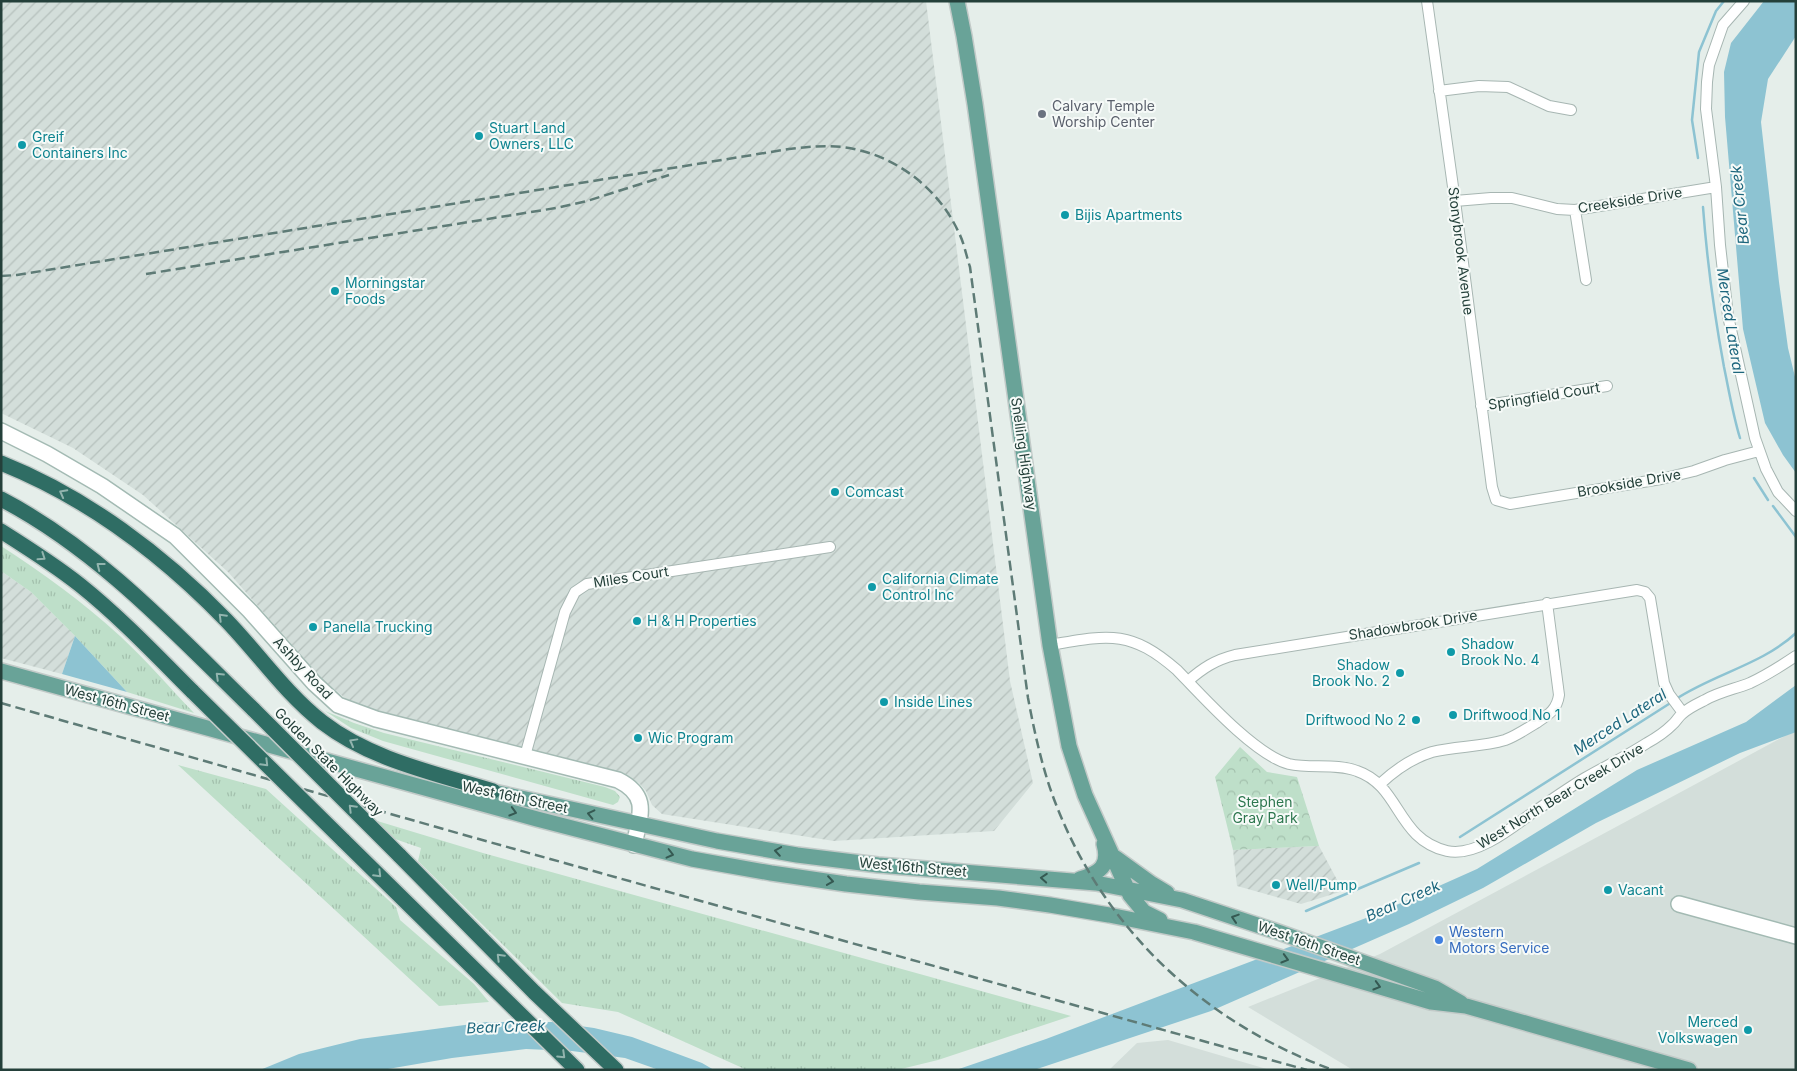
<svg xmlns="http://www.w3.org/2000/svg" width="1797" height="1071" viewBox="0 0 1797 1071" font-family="Inter,sans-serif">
  <defs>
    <pattern id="industrial-furrows" width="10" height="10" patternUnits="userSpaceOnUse" patternTransform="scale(1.25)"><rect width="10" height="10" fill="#d3deda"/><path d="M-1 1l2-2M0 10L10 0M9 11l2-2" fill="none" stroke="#b5c0bc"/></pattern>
    <pattern id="grass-tufts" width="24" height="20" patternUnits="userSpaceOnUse" patternTransform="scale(1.25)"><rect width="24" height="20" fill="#bedfc9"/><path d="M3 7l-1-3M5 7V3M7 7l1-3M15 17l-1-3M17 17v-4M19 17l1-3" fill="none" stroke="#a3c0ad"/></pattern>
    <pattern id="park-crowns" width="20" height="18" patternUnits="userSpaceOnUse" patternTransform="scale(1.25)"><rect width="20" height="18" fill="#bedfc9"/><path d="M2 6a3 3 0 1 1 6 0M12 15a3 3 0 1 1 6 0" fill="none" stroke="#a3c0ad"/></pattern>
  </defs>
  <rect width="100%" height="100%" fill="#e5eeea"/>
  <path fill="#d3deda" d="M1796 730V1070H1353L1248 1007 1380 954Z
    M1168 1040 1270 1070H1109L1137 1043Z"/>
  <path fill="url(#industrial-furrows)" d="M1 1H926L1010 681 1033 783 994 831 834 841 662 814 652 805 646 791 639 783 622 775 368 708 345 698 323 680 228 572 143 495 73 448 1 413Z
    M1 571 31 592 75 636 62 674 1 658Z
    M1319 846 1343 891 1301 904 1237 886 1233 850Z"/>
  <path fill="url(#grass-tufts)" d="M1 546C43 573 83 602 120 636 146 660 169 687 194 713L127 692 75 636 31 592 1 571Z
    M325 711 354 723 384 733 605 787 615 791 620 797 618 802 613 805 383 741 351 728Z
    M178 765 266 789 396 907 400 920 474 984 489 1002 439 1006Z
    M374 820 483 853 1071 1016 938 1060 897 1070H747L618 1012 562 1003 418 861 421 848 392 838Z"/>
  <path fill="url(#park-crowns)" d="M1240 747 1267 772 1297 777 1319 846 1233 850 1215 777Z"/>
  <path fill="#8dc3d2" d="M1764 1H1796V36L1768 79 1761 122 1779 282 1788 348 1796 381V473L1783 455 1765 423 1743 329 1725 117 1724 72 1731 43Z
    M75 636 127 692 62 674Z
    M1796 685V732L1740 753 1596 823 1483 888 1409 924 1211 1011 1034 1070H956L1046 1039 1374 915 1477 869 1637 770 1746 722Z
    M487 1022H552L594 1028 632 1037 702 1063 714 1070H659L625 1058 572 1051 526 1049 452 1058 382 1070H260L299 1054 360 1039Z"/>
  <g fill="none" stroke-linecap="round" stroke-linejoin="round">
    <path stroke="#8dc3d2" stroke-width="2.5" d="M1698 158 1692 120 1699 52 1716 11 1724 1
      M1703 207C1707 261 1714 313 1724 367 1729 391 1733 415 1740 438
      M1754 478 1768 500
      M1773 506 1796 537
      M1676 699C1714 674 1763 664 1796 633
      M1460 837 1672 702
      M1306 911 1419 863"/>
    <defs>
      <path id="street" d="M1427 1 1455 201 1492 487 1496 500 1510 504 1661 479 1694 471 1725 460 1759 451
        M1744 1 1723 25 1709 65 1707 82 1706 109 1716 187 1720 245 1728 316 1755 438 1766 469 1778 492 1796 511
        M1439 91 1479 86 1508 87 1549 106 1571 110
        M1455 201 1491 198H1512L1557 209 1575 210 1716 187
        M1575 210 1586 280
        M1481 406 1607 386
        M1050 645C1108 635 1130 629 1177 670 1203 697 1255 755 1289 764 1310 769 1336 763 1357 771 1401 786 1396 839 1447 851 1474 857 1508 831 1528 816 1547 803 1565 790 1585 778 1606 766 1627 756 1647 743 1656 738 1665 732 1672 725 1676 722 1678 717 1682 714 1688 708 1697 704 1705 700 1719 692 1735 689 1750 683 1767 675 1781 666 1796 656
        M1188 681C1203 668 1215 660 1235 655L1637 590 1645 592 1650 598 1664 683 1669 694 1683 713
        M525 756 565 612 575 592 587 584 830 547
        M1380 784C1395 770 1412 758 1432 752 1456 746 1482 747 1505 740 1516 736 1526 729 1536 723 1548 715 1557 710 1559 695L1547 603"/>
      <path id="secondary" d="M1 431 47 454 102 486 175 536 250 611 314 683 338 705 376 719 618 780C650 796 640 815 634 845
        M1679 904 1796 936"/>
      <path id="primary" d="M957 1 964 36 975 104 1050 645 1069 746 1085 795 1130 895 1144 912 1160 920
        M1 671 537 819 692 859 771 873 846 884 919 892 998 898 1050 905 1109 915 1194 932 1431 1002 1466 1006 1689 1070
        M480 789 717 841 797 855 878 865 1096 883 1182 900 1281 933 1435 988 1461 1003
        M1116 858 1152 884 1167 893
        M1080 879C1100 873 1110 866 1104 844"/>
      <path id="highway" d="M1 463C86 497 163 555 226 620 258 653 285 693 322 722 371 760 435 773 493 791
        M1 499C99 550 176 634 254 710
        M1 531C28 548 55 565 80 585 120 617 156 655 193 692
        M343 840 577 1070
        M399 855 534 992 616 1070"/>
    </defs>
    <use href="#street" stroke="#a7b6b2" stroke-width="12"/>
    <use href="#secondary" stroke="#a3bab3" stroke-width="18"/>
    <use href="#primary" stroke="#c2cac8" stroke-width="18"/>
    <use href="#highway" stroke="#c2cac8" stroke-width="18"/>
    <use href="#street" stroke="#fff" stroke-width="10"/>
    <use href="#secondary" stroke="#fff" stroke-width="15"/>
    <use href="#primary" stroke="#69a398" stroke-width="15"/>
    <use href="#highway" stroke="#2f6d64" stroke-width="15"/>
    <path stroke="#5e7b76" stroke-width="2.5" stroke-dasharray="10 5" stroke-linecap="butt" d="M146 274 556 208 587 201 669 175
      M1 276 17 275 789 149C807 147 824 145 842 147 892 153 937 186 958 231 964 242 966 255 970 267L1028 698C1035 735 1043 772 1057 807 1107 933 1207 1024 1333 1070
      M1 703 475 838 1307 1070"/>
    <defs>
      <path id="highway-bridge" d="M193 692 343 840
        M254 710 399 855"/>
    </defs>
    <use href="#highway-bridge" stroke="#c2cac8" stroke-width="18" stroke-linecap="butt"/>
    <use href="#highway-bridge" stroke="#2f6d64" stroke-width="15"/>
  </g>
  <defs><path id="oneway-chevron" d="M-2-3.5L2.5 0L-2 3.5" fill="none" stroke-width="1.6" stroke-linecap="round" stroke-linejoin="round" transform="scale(1.25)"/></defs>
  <g stroke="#92b4ae">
    <use href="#oneway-chevron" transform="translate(63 493) rotate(-152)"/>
    <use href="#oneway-chevron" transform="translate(42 557) rotate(34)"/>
    <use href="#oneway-chevron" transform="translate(100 566) rotate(-142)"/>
    <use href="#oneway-chevron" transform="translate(222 617) rotate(-135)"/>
    <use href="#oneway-chevron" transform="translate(219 676) rotate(-136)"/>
    <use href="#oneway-chevron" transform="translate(353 742) rotate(-151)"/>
    <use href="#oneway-chevron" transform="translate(265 763) rotate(45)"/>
    <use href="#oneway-chevron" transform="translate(352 808) rotate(-135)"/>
    <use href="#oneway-chevron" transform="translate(378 874) rotate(45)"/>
    <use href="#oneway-chevron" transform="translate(500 957) rotate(-135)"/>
    <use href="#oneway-chevron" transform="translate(562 1055) rotate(44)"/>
  </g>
  <g stroke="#355952">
    <use href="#oneway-chevron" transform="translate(513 812) rotate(16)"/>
    <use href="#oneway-chevron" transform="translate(591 814) rotate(-167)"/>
    <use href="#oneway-chevron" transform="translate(778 851) rotate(-171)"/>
    <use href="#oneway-chevron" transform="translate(670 854) rotate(14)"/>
    <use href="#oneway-chevron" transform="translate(1044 878) rotate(-176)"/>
    <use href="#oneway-chevron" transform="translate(830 881) rotate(8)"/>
    <use href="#oneway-chevron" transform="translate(1235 918) rotate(-162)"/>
    <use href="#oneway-chevron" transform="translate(1285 959) rotate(16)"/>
    <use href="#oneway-chevron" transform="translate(1377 986) rotate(16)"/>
  </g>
  <circle fill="#6b7280" stroke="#f6faf8" stroke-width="2" cx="1042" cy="114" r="5"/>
  <g fill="#0f9aa8" stroke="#f6faf8" stroke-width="2">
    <circle cx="479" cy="136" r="5"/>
    <circle cx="22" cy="145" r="5"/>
    <circle cx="1065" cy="215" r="5"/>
    <circle cx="335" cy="291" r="5"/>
    <circle cx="835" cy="492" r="5"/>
    <circle cx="872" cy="587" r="5"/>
    <circle cx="637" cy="621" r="5"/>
    <circle cx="313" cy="627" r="5"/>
    <circle cx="1451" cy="652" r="5"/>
    <circle cx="1400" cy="673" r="5"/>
    <circle cx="884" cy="702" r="5"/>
    <circle cx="1453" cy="715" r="5"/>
    <circle cx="1416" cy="720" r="5"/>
    <circle cx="638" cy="738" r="5"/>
    <circle cx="1276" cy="885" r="5"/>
    <circle cx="1608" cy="890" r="5"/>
    <circle cx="1748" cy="1030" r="5"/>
  </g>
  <circle fill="#3f7fe0" stroke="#f6faf8" stroke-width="2" cx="1439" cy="940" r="5"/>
  <g text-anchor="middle" stroke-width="4" stroke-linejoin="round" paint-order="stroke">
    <g font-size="14" fill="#5b616d" stroke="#f6faf8" text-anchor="start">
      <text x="1052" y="111">Calvary Temple<tspan x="1052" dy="16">Worship Center</tspan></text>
    </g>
    <g font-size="14" fill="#0d838f" stroke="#f6faf8" text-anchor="start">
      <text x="489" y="133">Stuart Land<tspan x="489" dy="16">Owners, LLC</tspan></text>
      <text x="32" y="142">Greif<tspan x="32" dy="16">Containers Inc</tspan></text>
      <text x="1075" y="220">Bijis Apartments</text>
      <text x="345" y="288">Morningstar<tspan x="345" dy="16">Foods</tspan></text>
      <text x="845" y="497">Comcast</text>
      <text x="882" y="584">California Climate<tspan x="882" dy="16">Control Inc</tspan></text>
      <text x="647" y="626">H &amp; H Properties</text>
      <text x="323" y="632">Panella Trucking</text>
      <text x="1461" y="649">Shadow<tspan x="1461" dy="16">Brook No. 4</tspan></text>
      <text x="1390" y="670" text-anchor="end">Shadow<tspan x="1390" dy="16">Brook No. 2</tspan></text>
      <text x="894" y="707">Inside Lines</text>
      <text x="1463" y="720">Driftwood No 1</text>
      <text x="1406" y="725" text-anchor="end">Driftwood No 2</text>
      <text x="648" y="743">Wic Program</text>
      <text x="1286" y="890">Well/Pump</text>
      <text x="1618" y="895">Vacant</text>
      <text x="1738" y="1027" text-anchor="end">Merced<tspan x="1738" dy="16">Volkswagen</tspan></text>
    </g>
    <g font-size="14" fill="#24403a" stroke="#f6faf8">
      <text transform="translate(1630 200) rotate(-9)" y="5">Creekside Drive</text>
      <text transform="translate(1461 251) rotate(83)" y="5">Stonybrook Avenue</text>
      <text transform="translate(1544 396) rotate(-9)" y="5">Springfield Court</text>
      <text transform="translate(1024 454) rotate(82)" y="5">Snelling Highway</text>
      <text transform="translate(1629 483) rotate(-10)" y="5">Brookside Drive</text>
      <text transform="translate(631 577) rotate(-9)" y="5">Miles Court</text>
      <text transform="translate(1413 625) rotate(-9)" y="5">Shadowbrook Drive</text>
      <text transform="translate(303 668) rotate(47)" y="5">Ashby Road</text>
      <text transform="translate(117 703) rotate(15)" y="5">West 16th Street</text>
      <text transform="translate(329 762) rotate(45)" y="5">Golden State Highway</text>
      <text transform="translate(1560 796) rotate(-31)" y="5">West North Bear Creek Drive</text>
      <text transform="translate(515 797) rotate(12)" y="5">West 16th Street</text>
      <text transform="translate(913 867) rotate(5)" y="5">West 16th Street</text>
      <text transform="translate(1309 943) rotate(19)" y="5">West 16th Street</text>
    </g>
    <g font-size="14" fill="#2d774f" stroke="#f6faf8">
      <text x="1265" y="807">Stephen<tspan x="1265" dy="16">Gray Park</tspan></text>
    </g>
    <g font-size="14" fill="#366cbe" stroke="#f6faf8" text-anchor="start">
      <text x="1449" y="937">Western<tspan x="1449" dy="16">Motors Service</tspan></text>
    </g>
    <g font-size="15" font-style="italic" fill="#1d667d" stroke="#f6faf8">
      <text transform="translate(1740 205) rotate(-96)" y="5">Bear Creek</text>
      <text transform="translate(1730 321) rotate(81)" y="5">Merced Lateral</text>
      <text transform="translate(1620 722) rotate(-33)" y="5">Merced Lateral</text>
      <text transform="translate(1403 901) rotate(-24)" y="5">Bear Creek</text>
      <text transform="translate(506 1027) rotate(-2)" y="5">Bear Creek</text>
    </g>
  </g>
  <rect width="1797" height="1071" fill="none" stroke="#24403a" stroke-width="5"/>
</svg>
